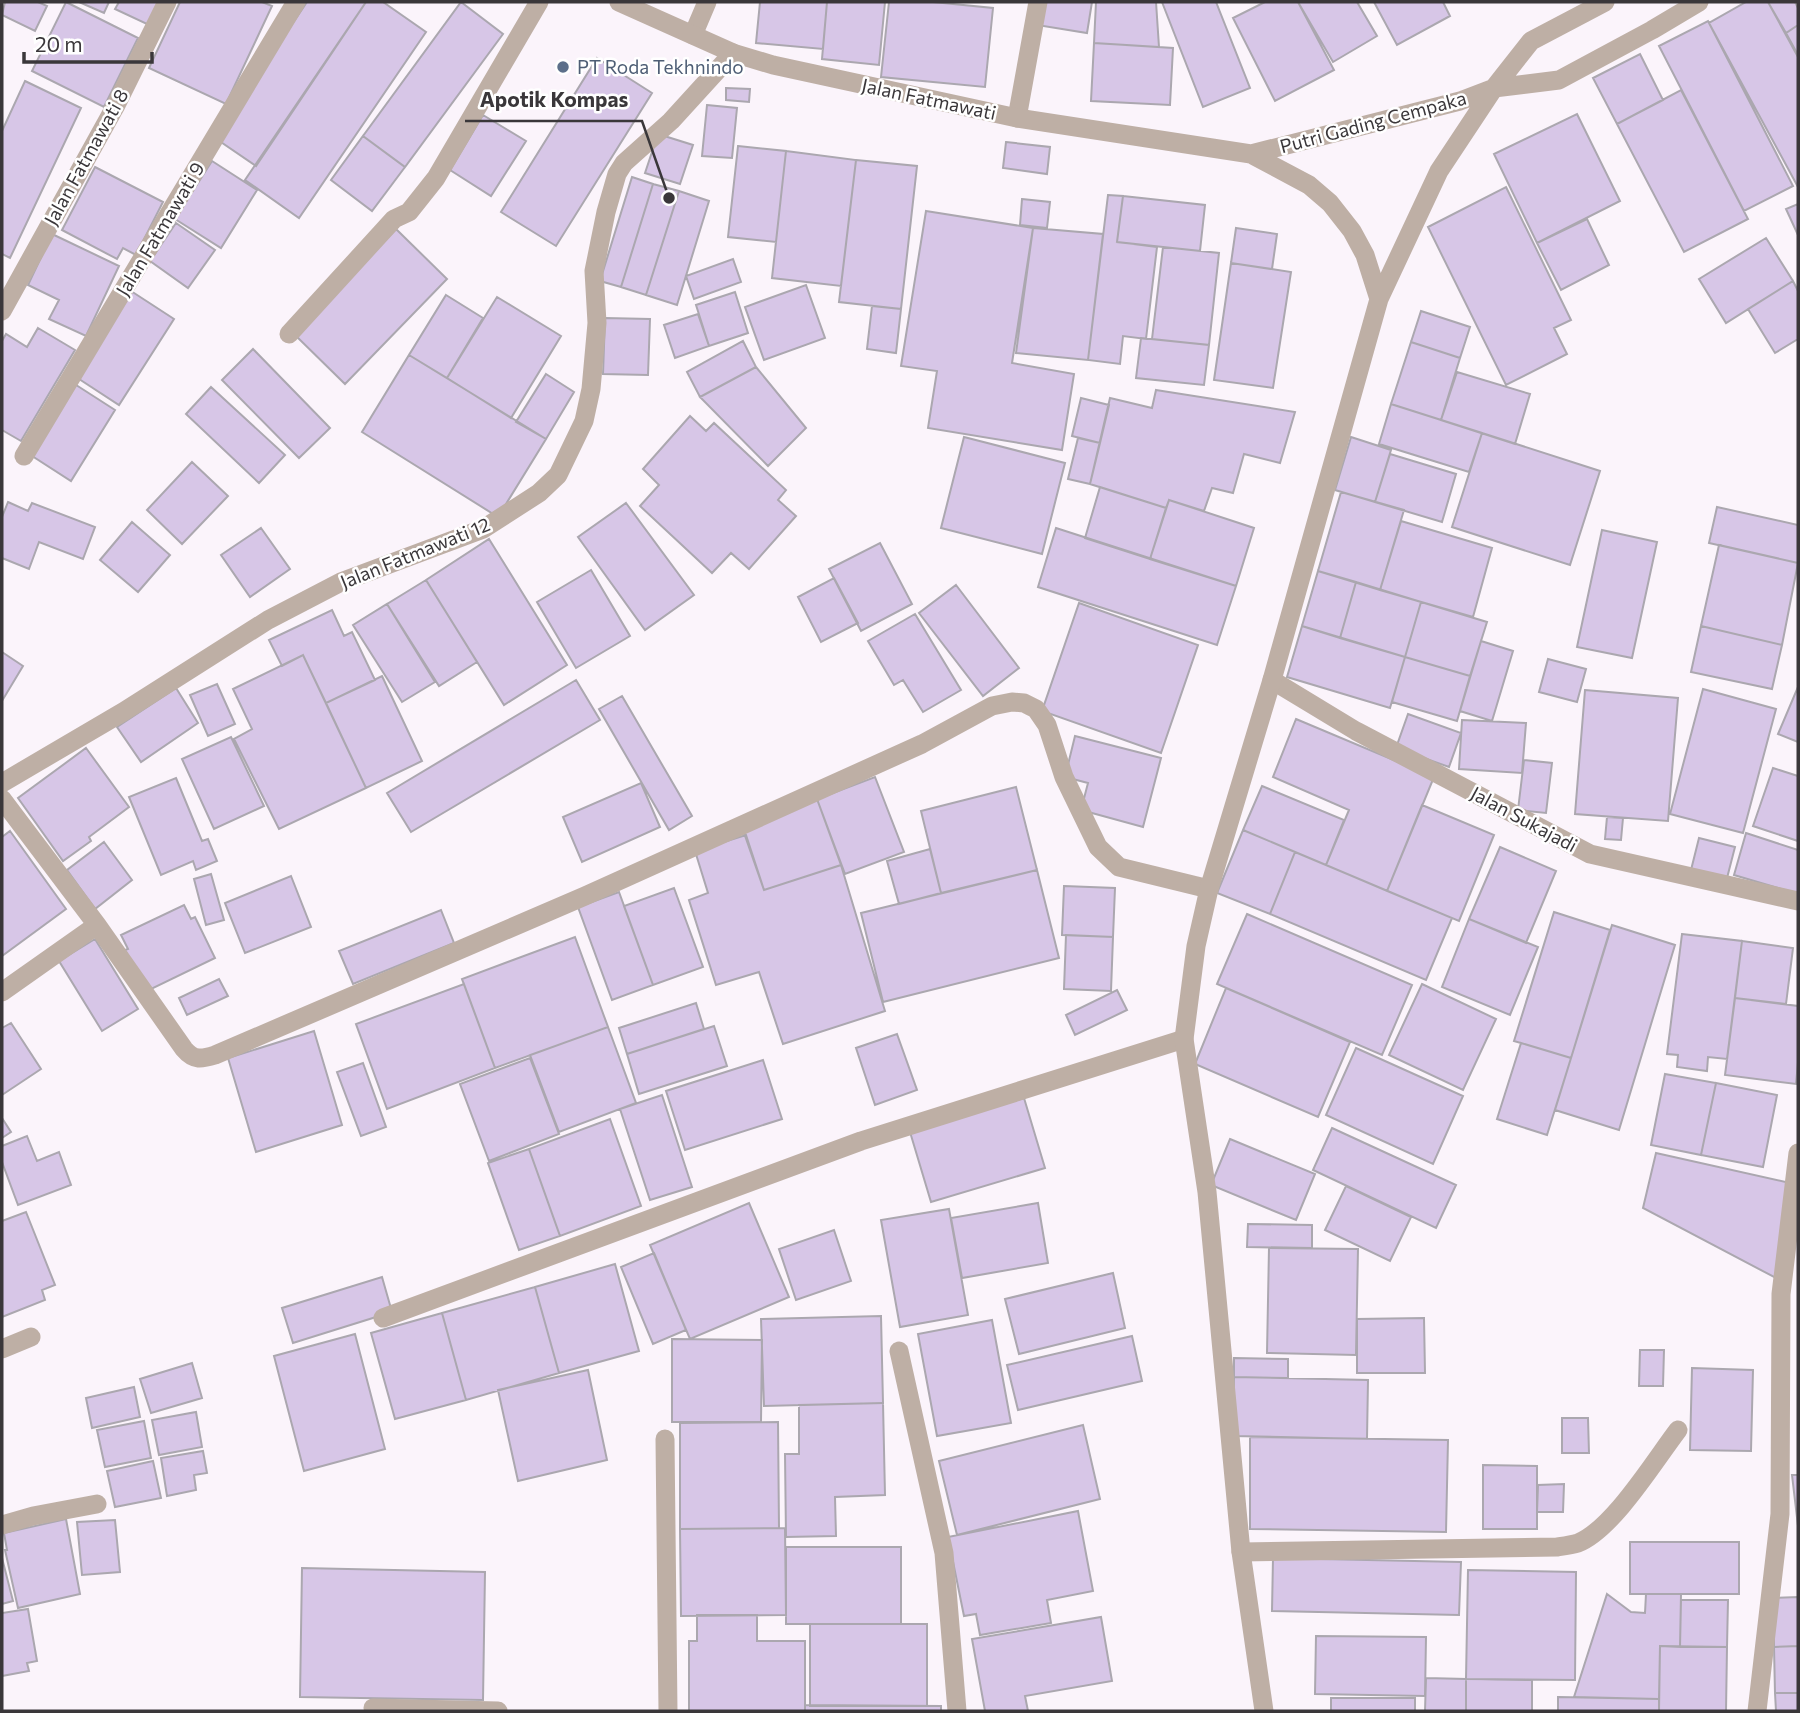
<svg xmlns="http://www.w3.org/2000/svg" width="1800" height="1713" viewBox="0 0 1800 1713" font-family="Commissioner,sans-serif">
  <rect width="100%" height="100%" fill="#fbf4fb"/>
  <path fill="#d7c6e7" stroke="#aba7af" stroke-width="2" d="M5 2H38L47 6 35 31 2 15Z
    M66 2 138 38 104 107 32 71Z
    M79 2H109L104 13Z
    M119 2H160L149 25 115 9Z
    M180 2H262L272 6 226 104 149 68Z
    M307 2H366L256 166 215 138Z
    M366 2H383L426 32 299 218 245 180Z
    M461 2 503 34 405 167 363 136Z
    M760 2H827L823 49 756 43Z
    M827 2H885L879 65 822 59Z
    M889 2H933L993 8 985 87 881 77Z
    M1041 2H1092L1087 33 1037 25Z
    M1096 2H1156L1159 47 1094 43Z
    M1162 2H1216L1250 88 1203 107Z
    M1265 2H1298L1334 70 1275 101 1233 18Z
    M1298 2H1357L1377 36 1333 62Z
    M1374 2H1443L1450 16 1397 45Z
    M1746 2H1768L1798 57V187L1709 23Z
    M1768 2H1795L1798 8V25L1786 33Z
    M1708 21 1793 186 1744 211 1659 46Z
    M1798 25V55L1786 33Z
    M1094 43 1173 48 1170 105 1091 101Z
    M1640 54 1663 100 1617 124 1593 78Z
    M597 58 652 93 556 246 501 212Z
    M25 81 81 108 10 258 2 254V131Z
    M726 88 750 89 749 102 726 100Z
    M1681 90 1748 219 1684 252 1617 124Z
    M707 105 737 108 732 158 702 156Z
    M1577 114 1620 201 1537 243 1494 154Z
    M483 115 526 141 491 196 450 170Z
    M658 134 693 145 680 184 645 173Z
    M363 136 405 167 372 211 331 180Z
    M1006 142 1050 147 1047 174 1003 168Z
    M738 146 786 151 776 242 728 237Z
    M786 151 856 160 841 286 772 278Z
    M856 160 917 166 901 309 839 302Z
    M212 161 257 190 221 248 175 219Z
    M95 167 163 202 136 255 123 248 117 259 62 230Z
    M632 177 653 184 621 287 600 281Z
    M653 184 679 191 646 295 621 287Z
    M1506 187 1571 320 1554 328 1567 354 1506 385 1428 227Z
    M679 191 709 201 677 305 646 295Z
    M1108 195 1123 196 1117 242 1157 247 1146 339 1123 336 1120 364 1088 360Z
    M1123 196 1205 205 1200 251 1117 242Z
    M1022 199 1050 202 1047 228 1020 225Z
    M1798 204V235L1786 209Z
    M926 211 1033 228 1012 363 1074 374 1062 450 928 428 937 371 901 366Z
    M1587 219 1609 265 1561 290 1537 243Z
    M176 223 215 250 188 288 150 261Z
    M1033 228 1103 234 1088 360 1016 353Z
    M1236 228 1277 234 1272 269 1231 263Z
    M396 229 447 279 345 384 294 334Z
    M52 234 119 266 86 336 49 319 59 300 28 285Z
    M1766 238 1793 281 1726 323 1699 279Z
    M1163 247 1219 253 1209 345 1152 339Z
    M733 259 741 282 694 299 686 276Z
    M1231 263 1291 272 1273 388 1214 380Z
    M1793 281 1798 291V339L1775 353 1748 309Z
    M806 285 825 338 764 360 745 307Z
    M131 291 174 319 119 405 76 377Z
    M735 292 748 333 709 346 696 305Z
    M446 295 483 318 447 378 409 355Z
    M497 297 561 336 511 418 447 378Z
    M872 306 901 309 896 353 867 349Z
    M1421 311 1470 327 1460 358 1411 342Z
    M698 314 709 346 675 358 664 325Z
    M605 318 650 319 648 375 603 374Z
    M38 328 75 350 21 441 2 430V341L6 334 27 347Z
    M1141 338 1209 345 1204 385 1136 378Z
    M743 341 756 367 700 397 687 372Z
    M1411 342 1460 358 1441 420 1391 404Z
    M253 349 330 428 299 458 222 380Z
    M409 355 546 439 498 517 362 432Z
    M756 367 806 428 768 466 700 397Z
    M1457 372 1530 394 1515 444 1441 420Z
    M546 374 574 392 546 439 516 422Z
    M73 383 115 410 71 481 29 454Z
    M211 387 285 455 259 483 186 414Z
    M1156 390 1295 412 1280 463 1244 454 1233 493 1212 488 1204 511 1169 500 1166 508 1090 484 1110 398 1152 408Z
    M1081 398 1109 405 1100 443 1072 436Z
    M1391 404 1482 433 1469 472 1379 444Z
    M690 416 706 431 714 423 786 490 778 500 796 516 749 569 731 553 712 573 640 506 659 485 643 469Z
    M1482 433 1600 471 1570 565 1452 527Z
    M964 437 1065 463 1042 554 941 528Z
    M1351 437 1391 450 1375 502 1335 490Z
    M1078 438 1100 443 1090 484 1068 479Z
    M1390 454 1456 474 1442 522 1375 502Z
    M192 462 228 496 182 544 147 510Z
    M1100 487 1166 508 1150 559 1085 538Z
    M1341 492 1404 510 1380 590 1318 571Z
    M1169 500 1254 528 1236 586 1150 559Z
    M8 502 28 511 32 503 95 527 83 559 39 542 29 569 2 558V517Z
    M626 503 694 595 645 630 578 537Z
    M1717 507 1798 525V563L1709 543Z
    M1401 521 1492 548 1473 617 1380 590Z
    M132 522 170 555 138 592 100 560Z
    M261 528 290 569 250 597 221 555Z
    M1056 528 1236 586 1217 645 1038 587Z
    M1602 530 1657 542 1632 658 1577 647Z
    M489 539 567 665 504 705 426 580Z
    M880 543 912 604 861 631 829 569Z
    M1719 545 1798 563 1782 645 1701 626Z
    M591 570 630 636 576 668 537 602Z
    M1318 571 1356 582 1340 638 1302 626Z
    M834 578 858 623 821 642 798 597Z
    M426 580 477 662 439 686 387 604Z
    M1356 582 1421 602 1405 657 1340 638Z
    M956 585 1019 668 983 696 919 613Z
    M1421 602 1487 622 1470 676 1405 657Z
    M1079 603 1198 645 1161 753 1042 711Z
    M387 604 435 682 402 702 353 625Z
    M332 610 344 636 352 632 375 680 326 703 303 655 282 666 269 640Z
    M915 614 961 690 923 712 903 680 894 685 868 641Z
    M1302 626 1405 657 1390 708 1287 677Z
    M1701 626 1782 645 1772 689 1691 672Z
    M1481 641 1513 651 1492 721 1460 711Z
    M2 652 23 666 2 701Z
    M303 655 366 788 279 829 234 739 252 729 233 689Z
    M1405 657 1470 676 1457 721 1392 702Z
    M1548 659 1586 669 1577 702 1539 692Z
    M382 676 422 761 366 788 326 703Z
    M576 680 600 720 411 832 387 793Z
    M217 684 235 724 208 736 190 695Z
    M1798 687V742L1778 734Z
    M176 688 198 723 141 762 117 727Z
    M1703 689 1776 709 1743 833 1670 814Z
    M1585 690 1678 698 1668 821 1575 814Z
    M622 696 692 816 669 830 599 709Z
    M1408 714 1461 733 1449 767 1396 748Z
    M1296 719 1434 777 1387 891 1326 865 1349 810 1273 777Z
    M1462 720 1526 723 1522 773 1459 769Z
    M1075 736 1161 758 1143 827 1081 810 1088 783 1065 777Z
    M231 737 264 806 214 829 182 759Z
    M86 748 129 807 89 837 91 841 63 861 18 798Z
    M1524 760 1552 763 1546 813 1518 810Z
    M1773 768 1798 776V841L1753 826Z
    M875 777 904 852 845 874 817 799Z
    M176 778 202 841 208 839 217 861 196 870 193 861 161 875 129 797Z
    M641 783 660 827 582 862 563 817Z
    M1262 786 1344 820 1326 865 1243 830Z
    M1016 787 1037 870 941 893 921 811Z
    M817 799 841 865 764 890 742 827Z
    M1422 805 1494 835 1459 921 1387 891Z
    M1607 817 1623 818 1621 840 1605 839Z
    M1243 830 1295 852 1270 914 1217 893Z
    M10 831 66 909 2 956V837Z
    M1746 833 1798 850V894L1734 875Z
    M746 835 764 890 841 865 885 1011 783 1044 759 972 716 985 689 900 708 893 695 851Z
    M1699 838 1735 847 1727 878 1691 870Z
    M104 842 132 880 95 909 67 870Z
    M1500 847 1556 871 1526 943 1469 919Z
    M930 849 941 893 899 904 887 861Z
    M1295 852 1452 918 1426 980 1270 914Z
    M1037 870 1059 958 883 1002 861 913Z
    M211 874 224 920 206 925 194 879Z
    M291 876 311 927 245 953 225 903Z
    M1064 886 1115 888 1113 937 1062 935Z
    M674 888 703 967 653 985 624 906Z
    M619 892 653 985 612 1000 578 907Z
    M184 905 191 919 195 917 215 958 145 992 125 950 128 949 121 935Z
    M441 910 454 943 353 984 339 951Z
    M1554 912 1610 930 1571 1058 1514 1041Z
    M1247 914 1412 985 1382 1055 1217 984Z
    M1469 919 1538 947 1510 1015 1442 987Z
    M1612 925 1675 945 1619 1130 1555 1110Z
    M1682 934 1742 941 1727 1059 1708 1057 1707 1071 1677 1067 1678 1055 1667 1054Z
    M1066 935 1113 937 1111 991 1064 989Z
    M575 937 608 1027 495 1068 462 979Z
    M95 939 138 1009 102 1031 59 961Z
    M1742 941 1793 948 1786 1004 1735 998Z
    M219 979 228 996 187 1015 179 998Z
    M464 984 495 1068 387 1109 356 1024Z
    M1422 984 1496 1019 1463 1090 1389 1055Z
    M1226 988 1350 1042 1318 1117 1195 1064Z
    M1117 990 1127 1010 1075 1035 1066 1015Z
    M1735 998 1798 1006V1062L1796 1084 1725 1075Z
    M696 1003 704 1029 627 1054 619 1028Z
    M11 1023 41 1069 2 1095V1028Z
    M714 1026 727 1066 639 1094 627 1054Z
    M608 1027 636 1103 559 1132 530 1055Z
    M314 1031 342 1125 256 1152 228 1058Z
    M897 1034 917 1090 875 1105 856 1048Z
    M1521 1043 1571 1058 1547 1135 1497 1119Z
    M1356 1048 1463 1096 1433 1164 1326 1115Z
    M530 1058 559 1134 489 1161 460 1084Z
    M763 1060 782 1119 685 1150 666 1091Z
    M363 1063 386 1127 361 1136 337 1072Z
    M1665 1074 1716 1083 1701 1155 1651 1145Z
    M1716 1083 1777 1095 1763 1167 1701 1155Z
    M662 1095 692 1187 650 1200 620 1109Z
    M1024 1098 1045 1168 931 1202 910 1132Z
    M2 1118 11 1132 2 1138Z
    M610 1119 641 1206 560 1236 529 1149Z
    M1332 1128 1456 1185 1436 1228 1313 1170Z
    M27 1136 37 1161 59 1152 71 1185 18 1205 2 1162V1146Z
    M1230 1139 1315 1174 1296 1220 1211 1185Z
    M529 1149 560 1236 519 1250 488 1163Z
    M1656 1153 1790 1183 1776 1278 1643 1208Z
    M1346 1186 1411 1217 1390 1261 1325 1230Z
    M749 1203 789 1297 690 1339 650 1245Z
    M1038 1203 1048 1263 962 1278 951 1218Z
    M949 1209 968 1315 900 1327 881 1220Z
    M26 1212 55 1285 42 1290 45 1300 2 1317V1221Z
    M1248 1224 1312 1225V1248L1247 1247Z
    M834 1230 851 1281 796 1300 779 1249Z
    M1269 1248 1358 1249 1356 1355 1267 1353Z
    M654 1253 686 1330 653 1344 621 1267Z
    M615 1264 639 1351 559 1373 535 1287Z
    M1113 1273 1125 1328 1019 1354 1005 1299Z
    M382 1277 392 1312 293 1343 282 1308Z
    M535 1287 559 1373 466 1400 442 1313Z
    M442 1313 466 1400 395 1419 371 1333Z
    M881 1316 883 1403 764 1406 761 1319Z
    M1424 1318 1425 1373H1357V1319Z
    M992 1320 1011 1423 937 1436 918 1334Z
    M355 1334 385 1449 304 1471 274 1356Z
    M1132 1336 1142 1381 1018 1410 1007 1365Z
    M672 1339 762 1340 761 1422H672Z
    M1640 1350H1664L1663 1386H1639Z
    M1234 1358 1288 1359V1378L1234 1377Z
    M192 1363 202 1398 151 1413 140 1379Z
    M1692 1368 1753 1370 1751 1451 1690 1450Z
    M588 1370 607 1460 518 1481 498 1390Z
    M1234 1377 1368 1380 1367 1439 1233 1436Z
    M134 1387 140 1417 92 1428 86 1398Z
    M883 1403 885 1495 835 1497 836 1536 786 1537 785 1454H799V1405Z
    M196 1412 202 1447 159 1455 152 1420Z
    M1562 1418H1588L1589 1453H1562Z
    M144 1421 151 1458 105 1467 97 1430Z
    M778 1422 779 1528 680 1529V1423Z
    M1083 1425 1100 1499 957 1535 939 1461Z
    M1250 1437 1448 1440 1446 1532 1250 1529Z
    M203 1451 207 1473 194 1475 196 1490 167 1496 161 1458Z
    M153 1461 161 1498 115 1507 107 1471Z
    M1483 1465 1537 1466V1529H1483Z
    M1792 1475H1798V1526Z
    M1564 1484 1563 1512H1537L1538 1485Z
    M1078 1511 1093 1591 1047 1600 1051 1623 980 1635 976 1614 964 1616 948 1537Z
    M66 1519 80 1594 18 1608 5 1550H7L4 1533Z
    M115 1520 120 1572 82 1575 77 1522Z
    M785 1528 786 1615 681 1616 680 1529Z
    M1630 1542H1739V1594H1630Z
    M786 1547H901V1624H786Z
    M2 1558 13 1601 2 1604Z
    M1273 1558 1461 1562 1459 1615 1272 1611Z
    M302 1568 485 1572 483 1700 300 1697Z
    M1468 1570 1576 1572 1575 1680 1466 1679Z
    M1607 1594 1631 1612 1645 1613 1646 1594H1681L1680 1647 1660 1646 1659 1699 1574 1697Z
    M1798 1597V1646L1774 1647V1598Z
    M1681 1600H1728L1727 1647H1680Z
    M28 1609 37 1661 27 1663 29 1671 2 1676V1613Z
    M697 1615H757V1641H805V1711H689V1641H697Z
    M1101 1617 1112 1681 1025 1696 1028 1711H985L972 1639Z
    M810 1624H927V1706H810Z
    M1316 1636 1426 1637 1425 1696 1315 1694Z
    M1660 1646 1727 1647 1726 1711H1659Z
    M1798 1646V1693H1775L1774 1647Z
    M1426 1678 1466 1679V1711H1425Z
    M1466 1679 1532 1680V1711H1466Z
    M1775 1693H1798V1711H1776Z
    M1558 1697 1659 1699V1711H1558Z
    M1331 1698H1415V1711H1331Z
    M805 1705 941 1706V1711H805Z"/>
  <g fill="none" stroke-linecap="round" stroke-linejoin="round">
    <path stroke="#beafa5" stroke-width="19" d="M693 35 707 2
      M1017 118 1038 2
      M2 311 115 107 167 2
      M289 334 394 219 409 212 436 178 539 2
      M24 456 296 2
      M1272 680 1356 731 1590 854 1798 901
      M2 783 123 712 268 620 341 582 483 529 539 493 558 475 584 421 591 389 597 323 594 271 606 212 617 174 624 163 671 121 733 53
      M2 799 97 925 184 1049C194 1061 202 1059 215 1055L585 896 922 744 992 706 1012 702 1024 703 1036 709 1047 725 1064 777 1098 847 1119 867 1209 889
      M2 992 97 925
      M383 1318 861 1141 1184 1039
      M2 1349 31 1337
      M899 1351 944 1553 957 1711
      M665 1439 668 1711
      M2 1525 33 1516 97 1504
      M1241 1552 1557 1547C1564 1546 1572 1545 1578 1543 1613 1529 1655 1460 1678 1430
      M373 1708 498 1711
      M1757 1711 1780 1514 1781 1294 1798 1153"/>
    <path stroke="#beafa5" stroke-width="19" d="M619 2 733 53 773 65 1017 118 1251 154 1309 185 1330 203 1352 231 1365 255 1379 299 1272 680 1209 889 1196 946 1184 1039 1207 1192 1241 1552 1264 1711
      M1251 154 1460 101 1494 88 1559 80 1652 30 1699 2
      M1379 299 1439 171 1494 88 1531 41 1605 2"/>
  </g>
  <circle fill="#5c6f8a" stroke="#fff" stroke-width="2.5" cx="563" cy="67" r="7"/>
  <g text-anchor="middle" stroke-width="5" stroke-linejoin="round" paint-order="stroke">
    <g font-size="19" fill="#4e5e75" stroke="#fff" text-anchor="start">
      <text x="577" y="74">PT Roda Tekhnindo</text>
    </g>
    <g font-size="19" fill="#3a373a" stroke="#fff">
      <text transform="translate(929 99) rotate(12)" y="7">Jalan Fatmawati</text>
      <text transform="translate(1373 122) rotate(-15)" y="7">Putri Gading Cempaka</text>
      <text transform="translate(86 157) rotate(-61)" y="7">Jalan Fatmawati 8</text>
      <text transform="translate(160 229) rotate(-59)" y="7">Jalan Fatmawati 9</text>
      <text transform="translate(415 553) rotate(-22)" y="7">Jalan Fatmawati 12</text>
      <text transform="translate(1524 819) rotate(28)" y="7">Jalan Sukajadi</text>
    </g>
  </g>
  <path fill="none" stroke="#3a373a" stroke-width="2.5" d="M669 198L642 121H465"/>
  <circle fill="#3a373a" stroke="#fff" stroke-width="2.5" cx="669" cy="198" r="7"/>
  <g font-size="21" text-anchor="middle" font-weight="bold" fill="#3a373a" stroke="#fff" stroke-width="5" stroke-linejoin="round" paint-order="stroke">
    <text x="554" y="107">Apotik Kompas</text>
  </g>
  <rect width="1800" height="1713" fill="none" stroke="#3a373a" stroke-width="7"/>
  <path d="M24 52v10h128v-10" fill="none" stroke="#3a373a" stroke-width="3.5"/>
  <text x="35" y="52" font-size="21" fill="#3a373a" stroke="#ffffff" stroke-width="5" paint-order="stroke">20 m</text>
</svg>
